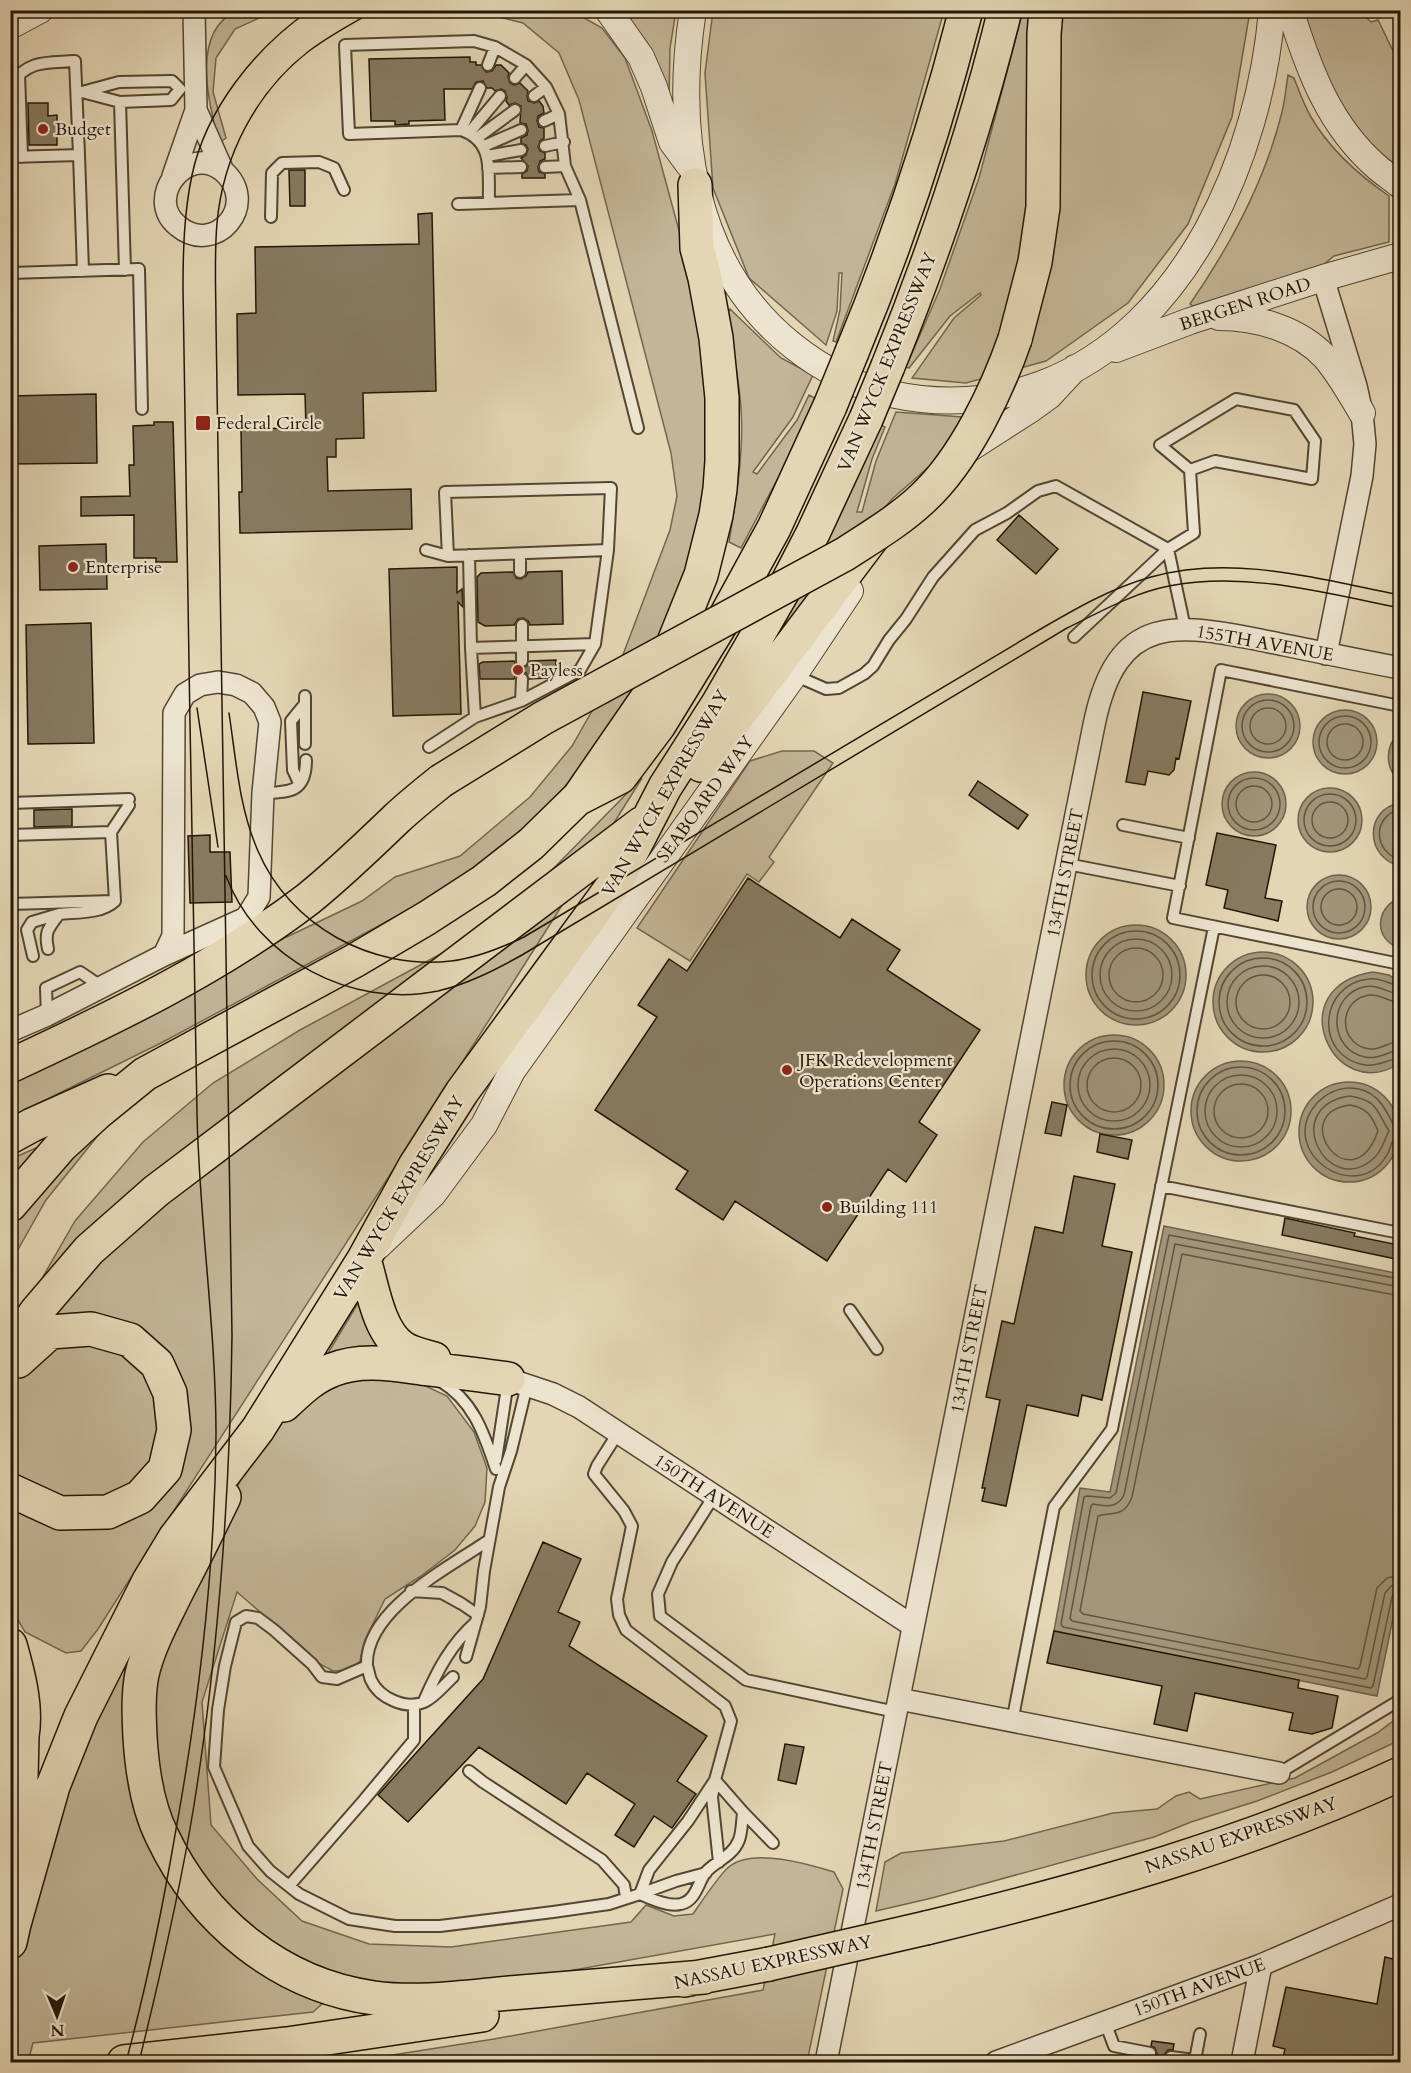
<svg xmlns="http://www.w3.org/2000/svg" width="1411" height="2073" viewBox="0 0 1411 2073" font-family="Cardo,serif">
  <rect width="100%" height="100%" fill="#e4d6b5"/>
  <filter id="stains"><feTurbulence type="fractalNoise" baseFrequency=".00333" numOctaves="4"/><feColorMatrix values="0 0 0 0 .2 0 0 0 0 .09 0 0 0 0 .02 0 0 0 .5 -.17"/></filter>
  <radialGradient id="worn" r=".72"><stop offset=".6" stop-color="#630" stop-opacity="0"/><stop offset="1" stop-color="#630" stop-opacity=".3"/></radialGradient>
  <path fill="#c3b597" stroke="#73664e" stroke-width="1.5" d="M236 11H461L268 14 235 29 216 58 213 92 226 138 219 143C209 103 190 33 236 11Z
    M475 11H572L602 28 625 58 652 131 696 293 717 454 670 633 584 765 528 828 464 880 161 1043 11 1117V1069L362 901 395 877 460 856 530 797 572 746 621 660 670 530 677 496 671 453 579 100 559 53 523 23Z
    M619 11H676L670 48 669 97Z
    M713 11H944L895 184 836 342 833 341 840 310 842 273H839L837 311 826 345 749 278 713 188 705 73Z
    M1023 11H1250L1232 117 1188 224 1128 303 1046 361 966 383 912 378 954 318 981 295 980 293 950 316 909 368 906 367 940 289 979 178Z
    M1298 11H1366L1370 14 1367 18 1371 22 1378 20 1395 55 1396 106 1400 127V173L1365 148 1331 103Z
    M1288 75 1294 78C1299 91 1304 105 1311 117 1329 148 1360 176 1389 196V242L1334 256 1322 266 1193 306 1190 304C1230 246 1265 181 1282 112 1285 100 1286 87 1288 75Z
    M730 309 781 358 813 375 793 417 753 472 757 474 797 420 809 395 815 398 779 476 741 548 729 542C736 498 744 454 741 409 739 376 731 344 728 312Z
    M1009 410 940 457 892 499 789 622 786 620 839 512 878 424 885 427 872 459 857 512H862L876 461 896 412 963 417Z
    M782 751H814L833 763 769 857 774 862 759 882 747 874 690 961 637 928 750 761Z
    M642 778C464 1064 279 1345 98 1629L81 1651 66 1653 25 1632 15 1615 11 1597V1347L25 1308 75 1221 143 1142 213 1083 300 1030 448 950 548 874Z
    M117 1112 46 1200 11 1262V1159Z
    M360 1300 390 1356 325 1358Z
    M402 1375 447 1396 474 1432 487 1468 485 1502 475 1526 455 1550 421 1576 385 1599 365 1640 360 1661 350 1670 333 1671 320 1664 237 1592 202 1702 211 1825 257 1879 302 1921 369 1944 451 1947 631 1922 646 1905 674 1916 693 1914C700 1904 721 1872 730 1866 754 1848 808 1864 834 1872L843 1889 807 2062H348L494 2039 763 1990 775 1934 495 1984 406 1993 327 1978 246 1934 202 1884 159 1802 151 1683 174 1607 246 1470 265 1443 304 1395 332 1378Z
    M142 1639 161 1855 322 2004 313 2012 33 2043 28 2062H11V1937L103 1703Z
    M1400 1716V1740L1332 1772 1257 1801 1191 1822 1154 1837 932 1898 876 1911 885 1862 901 1853 1004 1841 1113 1813 1157 1809 1176 1796 1189 1792 1200 1799 1295 1778 1377 1733Z"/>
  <path fill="#a2957a" stroke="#6f624c" stroke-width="1.5" d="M1236 726a32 32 0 1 1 64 0a32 32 0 1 1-64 0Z
    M1313 742a32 32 0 1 1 64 0a32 32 0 1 1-64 0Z
    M1400 731V782C1384 767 1385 746 1400 731Z
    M1222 804a32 32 0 1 1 64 0a32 32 0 1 1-64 0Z
    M1298 820a32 32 0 1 1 64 0a32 32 0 1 1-64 0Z
    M1400 803V866C1365 858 1364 809 1400 803Z
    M1307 907a32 32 0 1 1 64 0a32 32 0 1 1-64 0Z
    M1400 898V948C1373 940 1375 907 1400 898Z
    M1086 975a50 50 0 1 1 100 0a50 50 0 1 1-100 0Z
    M1213 1002a50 50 0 1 1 100 0a50 50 0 1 1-100 0Z
    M1373 972 1389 975 1400 982V1063C1334 1107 1278 987 1373 972Z
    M1064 1085a50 50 0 1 1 100 0a50 50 0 1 1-100 0Z
    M1191 1111a50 50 0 1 1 100 0a50 50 0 1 1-100 0Z
    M1299 1132a50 50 0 1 1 100 0a50 50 0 1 1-100 0Z
    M1164 1226 1400 1274V1584L1377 1696 1054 1631 1080 1488 1110 1492Z"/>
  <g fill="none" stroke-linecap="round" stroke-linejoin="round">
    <path stroke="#625640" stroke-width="1.5" d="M1242 726a26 26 0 1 1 52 0a26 26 0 1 1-52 0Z
      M1250 726a18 18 0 1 1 36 0a18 18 0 1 1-36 0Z
      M1319 742a26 26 0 1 1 52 0a26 26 0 1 1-52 0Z
      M1327 742a18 18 0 1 1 36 0a18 18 0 1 1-36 0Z
      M1228 804a26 26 0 1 1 52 0a26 26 0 1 1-52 0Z
      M1236 804a18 18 0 1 1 36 0a18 18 0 1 1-36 0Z
      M1304 820a26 26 0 1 1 52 0a26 26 0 1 1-52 0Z
      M1312 820a18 18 0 1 1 36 0a18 18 0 1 1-36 0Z
      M1400 809C1372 817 1373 851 1400 860
      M1313 907a26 26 0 1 1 52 0a26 26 0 1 1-52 0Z
      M1321 907a18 18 0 1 1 36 0a18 18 0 1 1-36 0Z
      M1092 975a44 44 0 1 1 88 0a44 44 0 1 1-88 0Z
      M1100 975a36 36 0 1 1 72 0a36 36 0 1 1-72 0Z
      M1109 975a27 27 0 1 1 54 0a27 27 0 1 1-54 0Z
      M1219 1002a44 44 0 1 1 88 0a44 44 0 1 1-88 0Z
      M1227 1002a36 36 0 1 1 72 0a36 36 0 1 1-72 0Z
      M1236 1002a27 27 0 1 1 54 0a27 27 0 1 1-54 0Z
      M1400 986C1390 985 1381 977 1369 979 1318 984 1314 1057 1365 1065 1379 1067 1388 1059 1400 1058
      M1400 994C1386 993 1376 982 1360 988 1327 1000 1330 1050 1365 1057 1379 1060 1388 1051 1400 1050
      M1400 1003C1388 1002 1378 992 1365 996 1339 1003 1339 1041 1365 1048 1378 1052 1388 1042 1400 1041
      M1070 1085a44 44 0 1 1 88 0a44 44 0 1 1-88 0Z
      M1078 1085a36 36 0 1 1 72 0a36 36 0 1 1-72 0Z
      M1087 1085a27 27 0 1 1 54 0a27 27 0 1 1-54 0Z
      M1197 1111a44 44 0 1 1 88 0a44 44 0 1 1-88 0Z
      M1205 1111a36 36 0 1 1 72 0a36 36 0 1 1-72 0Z
      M1214 1111a27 27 0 1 1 54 0a27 27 0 1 1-54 0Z
      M1350 1096C1379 1101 1376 1111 1389 1131 1384 1140 1382 1152 1373 1159 1327 1199 1279 1106 1350 1096Z
      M1350 1105C1367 1108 1372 1116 1378 1131 1352 1205 1285 1114 1350 1105Z
      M1400 1126 1393 1124C1384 1105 1374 1088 1350 1088 1338 1088 1326 1094 1317 1103 1274 1151 1358 1209 1388 1153 1390 1149 1391 1144 1393 1140L1400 1137
      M1400 1279 1169 1235 1116 1493 1110 1498 1087 1496 1084 1497 1061 1624 1063 1627 1371 1688 1373 1686 1392 1597 1395 1592 1400 1591
      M1400 1287 1175 1244 1124 1495C1117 1509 1106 1506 1093 1504L1091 1506 1070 1618 1072 1621 1365 1679 1367 1677 1385 1593 1391 1586 1400 1584
      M1400 1296 1182 1254 1132 1497C1124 1518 1114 1511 1098 1516L1080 1611 1083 1614 1358 1669 1360 1666 1377 1588 1387 1578 1400 1575"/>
  </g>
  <path fill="#877a61" stroke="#231606" stroke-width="1.5" d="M470 57V62H476V65H481L486 72 492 71 496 65H501L509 73 508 77 510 83 514 85 520 83 528 91 527 96 528 101 534 103 539 101 543 106 544 113 538 116 537 121 539 127 544 128V138L540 141 538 147 540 151 545 153V159L540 161 538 167 539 172 545 174V178H522V174L527 171 528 166 521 158 526 155 528 149 526 145 521 143V138L527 135 528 130 526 124 520 123 521 106 515 103 509 105 506 101 507 97 505 91 501 89 495 91 492 88H487L483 81 476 82 472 89H444L445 120 409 121V124L395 125V121H371L369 59Z
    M28 103H48V116L57 115V145H29Z
    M289 170H305V206H290Z
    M432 213 436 391 363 393 364 438 336 439V457H327L328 491 411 489 412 529 240 533 239 492H242L241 429 306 428 305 394 238 395 237 314 256 313 255 247 419 244 418 214Z
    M96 394 97 463 10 464V396Z
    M154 422H173L177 562H156V558H134V515L81 516V497L130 496 129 465H134L133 426 154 425Z
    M1019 515 1058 549 1036 574 997 540Z
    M106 544 107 589 40 590 39 546Z
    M457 567V593L462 589 463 607 458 602 461 714 393 716 389 569Z
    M562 571 563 624 530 625 528 621 523 618 518 619 514 625 485 626 478 622 477 577 481 573 513 572 516 578 521 579 526 576 528 572Z
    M91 623 94 743 28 744 26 625Z
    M556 660V674L548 678 529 679 526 673 522 672 516 675 514 679H480L479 664 483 662 514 661 518 667 523 668 528 665 530 661Z
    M1143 692 1191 701 1179 759 1176 758 1174 770 1169 775 1148 771 1145 785 1126 782Z
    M978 781 1028 815 1018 829 969 795Z
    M72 809V826L34 827V810Z
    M1217 833 1276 845 1265 898 1282 901 1278 921 1224 908 1228 890 1206 885Z
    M210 835V852H230L232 902 190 903 188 836Z
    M748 878 840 938 852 919 900 950 887 970 980 1030 919 1122 937 1135 906 1182 888 1169 827 1261 735 1201 723 1220 676 1189 688 1171 595 1110 657 1017 638 1005 669 959 687 971Z
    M1052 1102 1067 1105 1061 1136 1045 1133Z
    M1100 1134 1132 1140 1128 1159 1097 1152Z
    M1074 1176 1115 1184 1102 1246 1132 1252 1102 1400 1082 1395 1078 1416 1027 1405 1006 1506 982 1501 985 1488H982L1000 1400 986 1397 1002 1321 1014 1324 1035 1227 1063 1233Z
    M1285 1218 1355 1233 1354 1236 1399 1245 1396 1259 1282 1235Z
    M543 1542 581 1559 558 1612 580 1622 569 1646 707 1736 677 1781 696 1794 672 1828 654 1816 634 1847 615 1835 635 1804 587 1773 566 1804 479 1747 408 1822 378 1795 483 1679Z
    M1054 1631 1299 1680 1298 1688 1338 1696 1332 1728 1312 1734 1289 1730 1293 1713 1195 1693 1187 1731 1154 1724 1162 1686 1047 1663Z
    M785 1744 804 1747 796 1784 778 1780Z
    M1385 1957 1401 1961V2062H1282L1285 2049 1273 2046 1286 1987 1377 2004Z
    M1152 2041 1174 2044 1173 2050H1168L1164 2055 1166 2062H1149V2060L1155 2058 1157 2054 1155 2048 1151 2046Z"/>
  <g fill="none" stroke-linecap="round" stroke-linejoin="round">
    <defs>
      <path id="service" d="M488 65 495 47
        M19 74 22 157
        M515 78 526 65
        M172 81 180 89 171 100 120 102 82 92 119 82Z
        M10 84C31 59 46 63 75 61L79 155 10 157
        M534 96 546 87
        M120 102 125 270
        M544 121 559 114
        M461 130 480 88
        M469 133 500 96
        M477 138 515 110
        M484 146 521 130
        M545 146 564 142
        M79 155 83 271
        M487 156 521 150
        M545 167 565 166
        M488 168 521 167
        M489 203C488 173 495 141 461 130L349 134 345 45 474 41 495 47 526 65 546 87 559 114 565 166 580 200 638 428
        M458 204 580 200
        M271 217 272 173 282 163 319 162 334 168 344 190
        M10 273 139 269 142 409
        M426 550 448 556
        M520 554V572
        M469 555 471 648 475 717
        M522 625V661
        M1074 637 1168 549 1194 533 1190 470 1160 445 1236 399 1294 410 1315 441 1312 479 1215 461 1190 470
        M471 648 595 644
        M794 675 826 689 839 688 864 674 873 666 889 640 906 619 933 577 975 530 1007 513 1038 491 1056 486 1168 549 1185 628
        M521 701 522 679
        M1400 706 1221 670 1173 918 1400 964
        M305 744V696
        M429 747 475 717 521 701 580 670 595 644 608 550 611 488 445 492 448 556 608 550
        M299 783 293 770 291 721 304 705
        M263 793C289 792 306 793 306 760
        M10 803 129 799
        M1123 825 1189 838
        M10 835 111 832
        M1067 864 1180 886
        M10 904 114 901
        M48 949C44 931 49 928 59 914 77 912 101 914 115 901L111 832 129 805
        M33 956 27 930 32 922 59 914
        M47 1015 46 988 80 972 102 987
        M1161 1186 1400 1233
        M850 1310 877 1349
        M440 1381C474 1401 484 1434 496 1469
        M496 1460 508 1381
        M714 1496 672 1562 658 1594 660 1616 746 1680 896 1712
        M489 1540C450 1567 364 1610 367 1666L337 1679 322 1677 312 1664 274 1630 258 1618 246 1616 236 1622 225 1666 218 1710 214 1767 248 1846 270 1871 299 1894 349 1919 395 1926H440L553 1912 609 1904 640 1894C651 1899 669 1907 681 1904 696 1901 698 1882 706 1872 717 1860 732 1857 739 1840 742 1832 742 1821 743 1812L715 1780 731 1721 725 1706 626 1630 619 1615 617 1599 632 1526 624 1511 594 1474 597 1466 618 1433
        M411 1591 442 1593 462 1604 478 1615
        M466 1657 480 1607 484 1571 499 1487 511 1451 527 1385
        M367 1666C369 1671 369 1676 371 1680 379 1698 406 1710 424 1702 435 1697 444 1685 453 1677
        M424 1701C437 1671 451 1644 476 1622
        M1012 1722 1054 1507 1112 1429 1214 927
        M469 1771 483 1782 602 1860 624 1885 626 1897
        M1279 1773 1400 1700
        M714 1786 712 1797 719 1862
        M743 1812 773 1843
        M289 1886 364 1800 414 1740V1705
        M640 1894 649 1870 688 1821 715 1780
        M640 1894 676 1881 706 1873
        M1105 2022 1114 2046 1150 2053
        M1171 2057 1195 2060 1200 2034"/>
      <path id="minor" d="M196 110 223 171C261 204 215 257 178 226 143 198 188 142 223 171
        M173 176 196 110 194 10
        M1323 278 1356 386 1362 413 1365 444 1362 476 1326 654
        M10 1031 47 1015 164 955 246 918 259 897 263 793 270 722 264 707 252 693 236 685 218 682 200 685 185 694 174 713 173 936 164 955
        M508 1379 553 1394 579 1407 913 1626
        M899 1699 1279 1773
        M826 2062 1094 725C1117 611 1176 623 1270 642 1314 651 1357 660 1400 668
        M996 2062 1261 1965 1400 1905
        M1242 2062 1261 1965"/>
      <path id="tertiary" d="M608 10 641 57 654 87 672 142 689 165
        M693 10C674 131 692 266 793 346 822 369 854 386 891 394 941 405 993 402 1042 384 1187 329 1260 155 1272 10
        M1290 10C1309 70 1329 126 1378 168 1385 174 1393 179 1400 185
        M10 26 40 10
        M1219 317C1257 317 1299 329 1326 358 1340 375 1351 394 1362 413
        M1116 349 1190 321 1323 278 1400 256
        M961 454 1031 409 1049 396 1075 368
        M378 1246 433 1194 484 1125 512 1071 794 675 850 591"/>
      <path id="motorway" d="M1015 339 1035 262 1043 207 1044 34 1046 10
        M852 352C898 241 936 127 966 10
        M888 366C935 250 975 132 1005 10
        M701 765 872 538
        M579 797 652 691 666 662 701 575 716 515 720 489 722 461V398L716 338 705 278 697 248 695 185
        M10 1066C113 1018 218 968 308 899 339 874 367 847 396 819 410 806 426 793 441 781
        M10 1137 32 1125 108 1091
        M10 1205 61 1146 97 1113 145 1074 354 961 427 918 484 881 531 844 577 799 620 777 659 725 727 614 774 528 830 406
        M364 1259C372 1285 378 1332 403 1348 412 1354 424 1356 434 1359
        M10 1351 36 1312 89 1250 156 1191 641 824
        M284 1405C299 1391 313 1377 332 1370 363 1357 398 1365 429 1369 456 1372 482 1375 508 1379
        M10 1490 60 1513 108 1512 140 1497 165 1469 174 1430 170 1393 157 1364 130 1340 91 1329 50 1332 18 1361
        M224 1497C209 1528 194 1559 178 1589 165 1616 149 1644 142 1674 138 1694 139 1716 140 1737 142 1770 147 1806 162 1836 202 1921 280 1985 374 1998 419 2004 465 1997 510 1993 575 1988 639 1982 704 1977
        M10 1645C18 1673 27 1706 22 1736L19 1860
        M926 1928C1088 1889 1249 1844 1400 1774
        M10 1942 14 1924 53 1786 81 1716 149 1581 175 1538 258 1429 364 1259 415 1166 462 1092 617 880 665 787 718 704 783 591 813 533 866 419
        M684 1980 769 1964
        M124 2062 287 2044 482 2015"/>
    </defs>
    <use href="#service" stroke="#534632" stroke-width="14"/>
    <use href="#minor" stroke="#534632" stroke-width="24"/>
    <use href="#tertiary" stroke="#534632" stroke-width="28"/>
    <use href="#motorway" stroke="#231606" stroke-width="36"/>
    <use href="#service" stroke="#ede4cf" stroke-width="10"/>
    <use href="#minor" stroke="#ede4cf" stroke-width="21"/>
    <use href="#tertiary" stroke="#ede4cf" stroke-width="26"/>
    <use href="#motorway" stroke="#e4d6b5" stroke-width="33"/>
    <path stroke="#231606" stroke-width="1.5" d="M197 708 218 847
      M229 713C236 759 239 808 258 851 290 926 371 970 451 961 477 958 501 948 524 937L1039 630C1075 609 1111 588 1151 577 1233 554 1319 579 1400 595
      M226 876C257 959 352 1009 438 991 468 984 495 970 522 955L1067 628C1100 612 1133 593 1169 586 1246 571 1325 593 1400 608
      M126 2062C146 1988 162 1911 175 1835 199 1703 215 1568 216 1435 216 1327 199 1220 197 1113 191 838 188 564 183 289 183 251 184 213 192 175 206 109 255 48 310 10
      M139 2062C160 1977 180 1892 194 1805 219 1649 230 1493 232 1335L216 324C216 291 214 257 217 223 223 156 256 92 309 51 330 35 353 23 376 10"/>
    <defs>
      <path id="motorway-bridge" d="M830 406 852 352
        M866 419 888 366
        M441 781 543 718 845 554C871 537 900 520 923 498 964 460 997 391 1015 339
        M769 1964 926 1928"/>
    </defs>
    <use href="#motorway-bridge" stroke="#231606" stroke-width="36" stroke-linecap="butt"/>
    <use href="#motorway-bridge" stroke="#e4d6b5" stroke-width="33"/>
  </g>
  <g fill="#8f2418" stroke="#ede4cf" stroke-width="2">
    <circle cx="43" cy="129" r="6"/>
    <rect x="195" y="415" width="16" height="16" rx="3"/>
    <circle cx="73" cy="567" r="6"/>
    <circle cx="518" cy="670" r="6"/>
    <circle cx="787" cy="1070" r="6"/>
    <circle cx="827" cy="1207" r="6"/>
  </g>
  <g text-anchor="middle" stroke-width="4.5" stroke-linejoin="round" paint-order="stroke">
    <g font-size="18" fill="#231606" stroke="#ede4cf" text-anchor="start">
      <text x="55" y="135">Budget</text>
      <text x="216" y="429">Federal Circle</text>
      <text x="85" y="573">Enterprise</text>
      <text x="530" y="676">Payless</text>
      <text x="799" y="1066">JFK Redevelopment<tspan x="799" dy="21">Operations Center</tspan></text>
      <text x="839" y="1213">Building 111</text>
    </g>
    <g font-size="18" fill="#231606" stroke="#ede4cf">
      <text transform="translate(1245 304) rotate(-18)" y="6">BERGEN ROAD</text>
      <text transform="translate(887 362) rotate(-68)" y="6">VAN WYCK EXPRESSWAY</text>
      <text transform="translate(1265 643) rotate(10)" y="6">155TH AVENUE</text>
      <text transform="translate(665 793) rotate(-60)" y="6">VAN WYCK EXPRESSWAY</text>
      <text transform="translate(705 799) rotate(-54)" y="6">SEABOARD WAY</text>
      <text transform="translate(1065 873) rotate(-79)" y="6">134TH STREET</text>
      <text transform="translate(399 1198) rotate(-59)" y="6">VAN WYCK EXPRESSWAY</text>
      <text transform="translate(969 1349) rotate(-79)" y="6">134TH STREET</text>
      <text transform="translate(714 1496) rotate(33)" y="6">150TH AVENUE</text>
      <text transform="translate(874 1826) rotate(-79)" y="6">134TH STREET</text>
      <text transform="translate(1241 1835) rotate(-19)" y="6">NASSAU EXPRESSWAY</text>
      <text transform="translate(773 1962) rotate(-12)" y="6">NASSAU EXPRESSWAY</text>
      <text transform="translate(1199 1987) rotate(-20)" y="6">150TH AVENUE</text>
    </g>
  </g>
  <rect width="1411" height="2073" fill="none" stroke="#e4d6b5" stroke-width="36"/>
  <rect x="12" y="12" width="1387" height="2049" fill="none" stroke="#231606" stroke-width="3"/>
  <rect x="18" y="18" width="1375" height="2037" fill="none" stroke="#231606" stroke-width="1.5"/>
  <g transform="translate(57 2016) rotate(178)" stroke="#ede4cf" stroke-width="4.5" paint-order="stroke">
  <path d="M0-4.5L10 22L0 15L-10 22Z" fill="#231606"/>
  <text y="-9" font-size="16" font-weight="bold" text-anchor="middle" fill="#231606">N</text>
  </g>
  <rect width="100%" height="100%" filter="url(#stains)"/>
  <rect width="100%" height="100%" fill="url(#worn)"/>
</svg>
